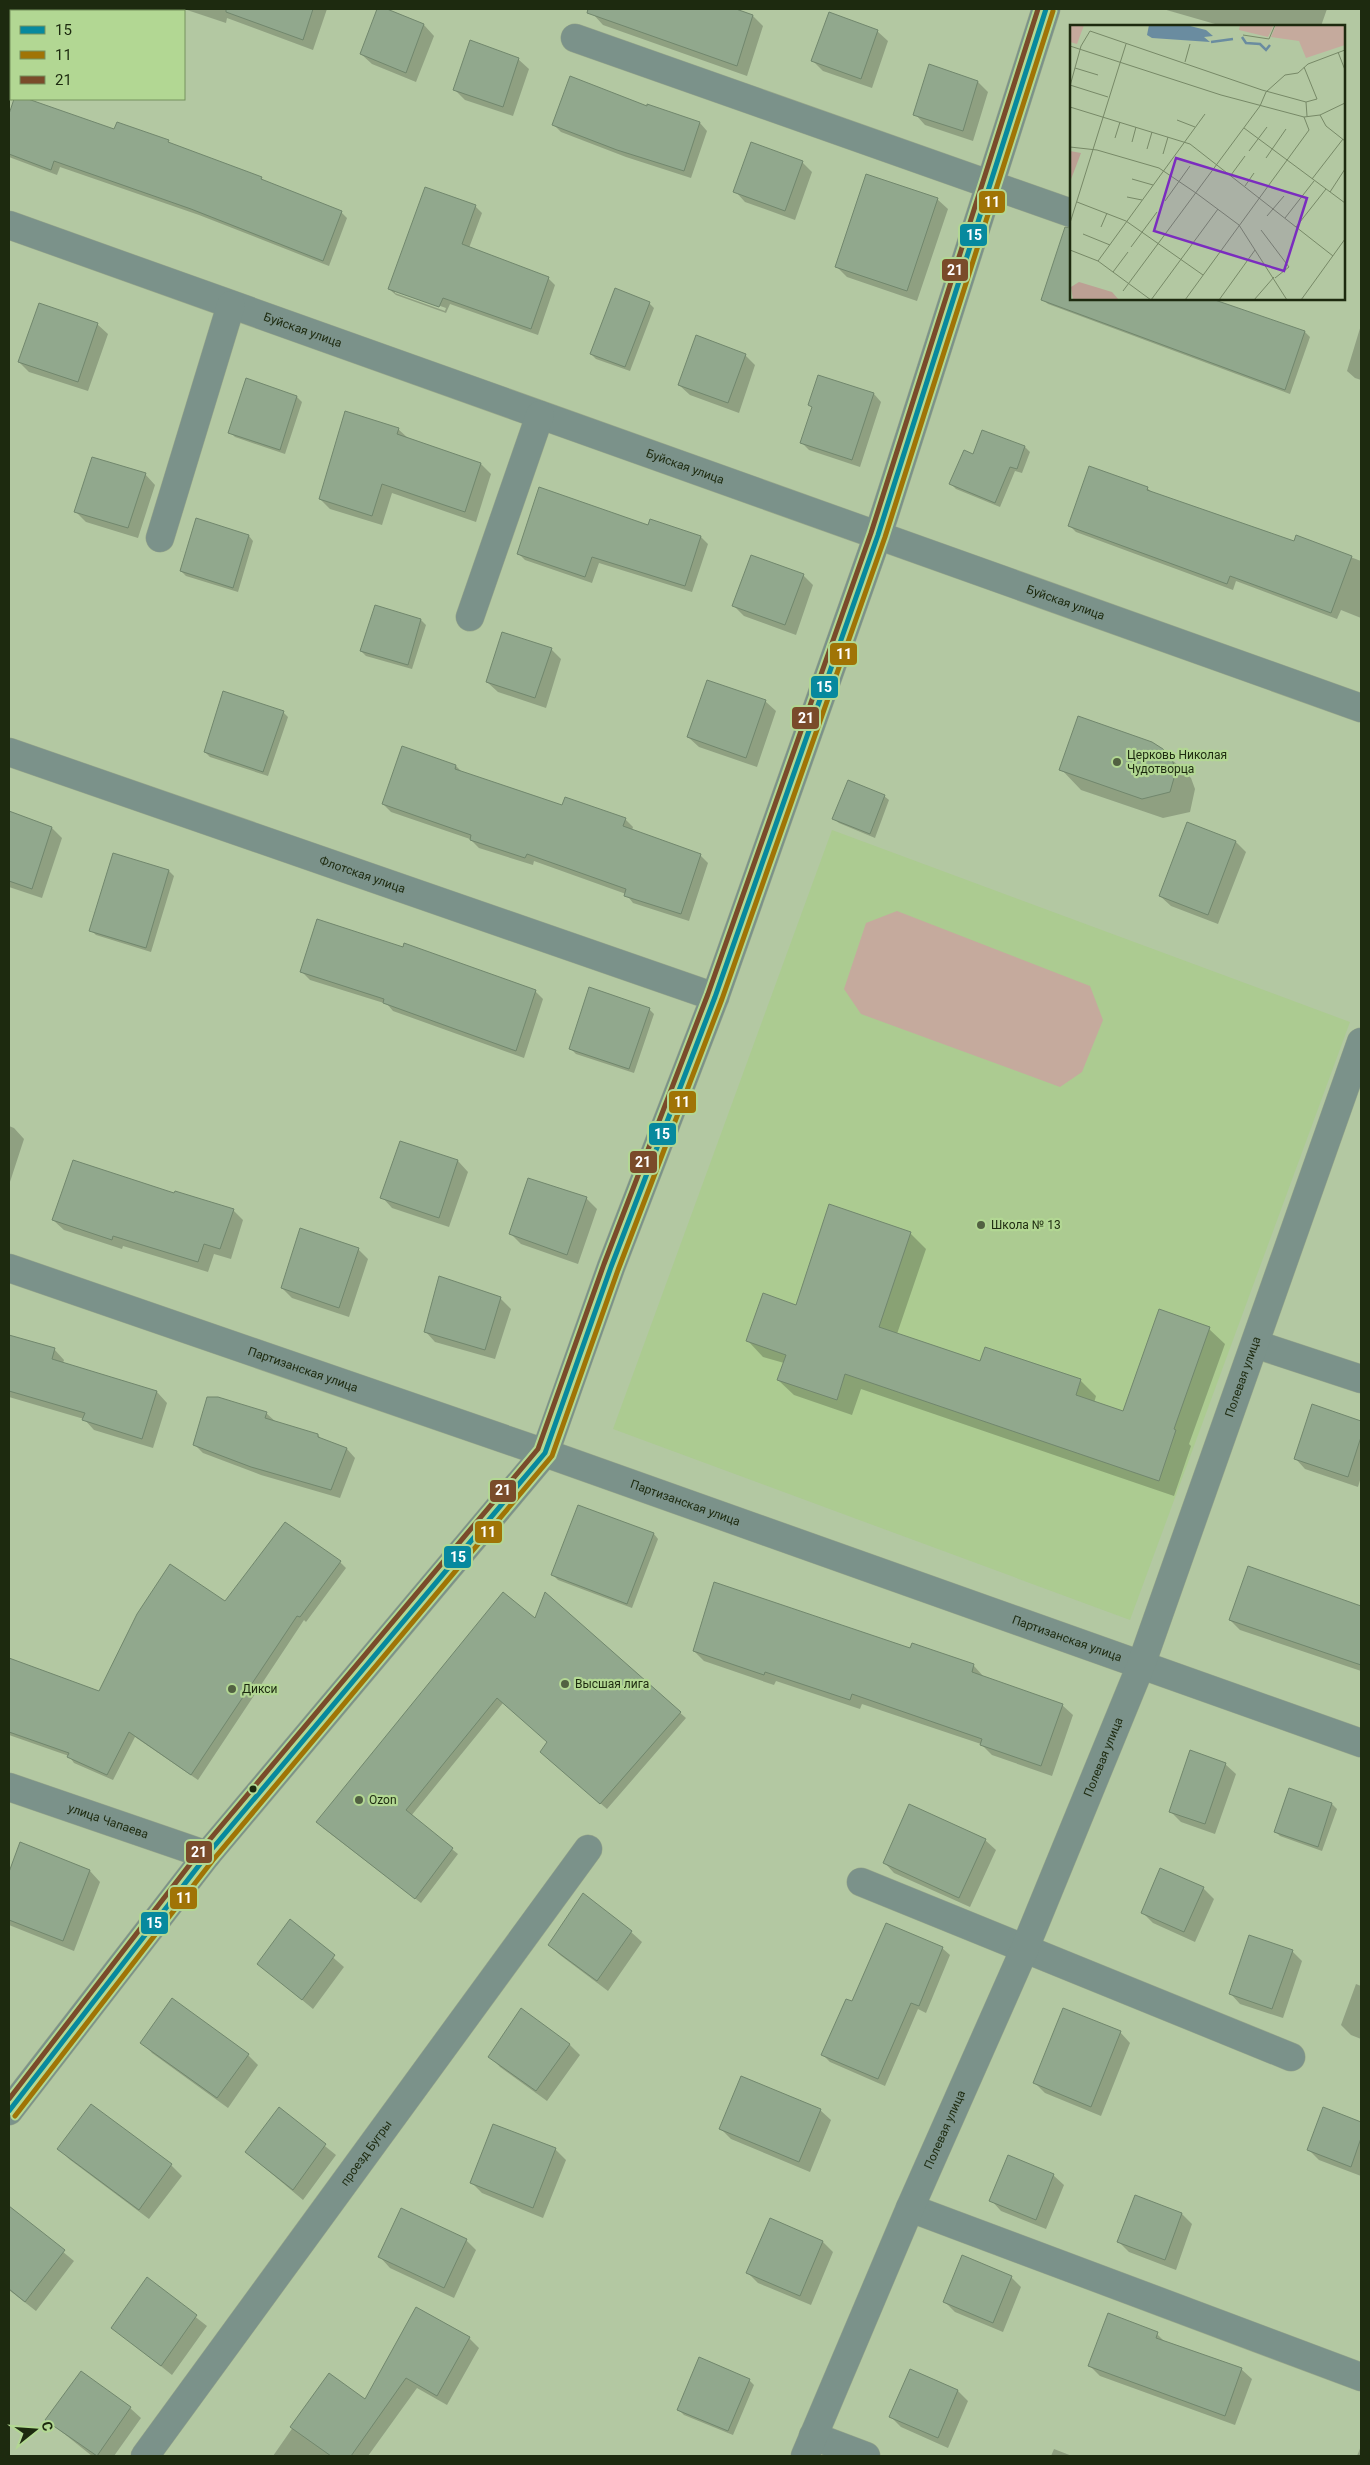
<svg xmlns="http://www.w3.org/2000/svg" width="1370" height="2465" viewBox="0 0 1370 2465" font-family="Roboto,sans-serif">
  <rect width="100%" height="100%" fill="#b3c8a2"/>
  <path fill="#accb91" d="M832 830 1350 1022 1130 1620 613 1429Z"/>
  <path fill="#c5aa9d" d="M897 911 1090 986 1103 1020 1082 1072 1060 1087 861 1014 844 989 866 923Z"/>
  <path fill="#0003" fill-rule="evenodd" d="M184 9H327L313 50 227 18 226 23Z
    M378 9H384L424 25 434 36 416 82 372 64 361 54Z
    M594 9H733L753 16 763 26 747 76 603 25 593 14Z
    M1163 9H1327L1321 26H1222Z
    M877 31 888 41 872 88 823 71 813 61Z
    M518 59 529 69 513 116 465 100 455 90Z
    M930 65 978 82 988 92 973 141 925 125 915 114Z
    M15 99H24L115 131 261 178 266 183 341 212 347 218 329 266 199 215 60 167 57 175 9 157V118Z
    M648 106 700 123 707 131 691 178 626 157 561 132 554 125Z
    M802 162 812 172 795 220 745 202 735 191Z
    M937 199 948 209 917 301 847 277 837 267Z
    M475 206 482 213 469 248 548 278 555 285 538 335 450 304 446 313 396 295 389 289ZM395 290 446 308 445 311 395 293Z
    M1061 243 1071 247V299H1210L1305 332 1310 337 1290 394 1048 304 1043 300Z
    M649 303 654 308 630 371 596 359 591 354Z
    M97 324 108 334 88 391 29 372 19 362Z
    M1361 325V380L1355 378 1347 371Z
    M745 355 755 365 739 413 690 395 679 385Z
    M246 379 297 397 302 402 285 454 235 437 230 432Z
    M874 394 881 402 860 467 809 450 801 442 813 408 810 405Z
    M398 429 409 439 481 464 491 474 476 522 392 493 382 525 330 509 320 499Z
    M983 432 1025 447 1030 452 1022 473 1015 471 1000 507 956 489 951 484 974 456Z
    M145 474 155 485 138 538 86 522 76 512Z
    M1147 488 1153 493 1295 543 1297 537 1361 561V618L1341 610 1337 619 1236 581 1233 590 1076 532 1070 526Z
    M650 521 701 537 708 544 692 592 599 563 592 583 525 560 518 553 649 526Z
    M249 536 253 541 238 592 186 576 181 571Z
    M803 575 813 585 796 635 744 616 734 606Z
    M376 607 421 620 426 625 412 669 366 656 361 651Z
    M551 649 561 659 546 708 498 692 487 682Z
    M765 701 776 711 757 767 699 747 688 737Z
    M283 712 288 717 268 776 210 757 205 752Z
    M402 747 456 766 462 772 563 806 625 819 633 827 632 830 700 855 708 863 689 921 633 903 626 894 534 861 533 865 479 848 470 839 391 812 383 804Z
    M1162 750 1191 778 1195 789 1190 812 1163 818 1081 790 1061 769Z
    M884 796 889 800 875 838 839 823 834 819Z
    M9 813 52 828 62 838 42 898 9 887Z
    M1236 842 1246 852 1218 924 1171 906 1160 896Z
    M114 854 169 871 174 876 151 952 96 935 91 930Z
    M302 972 535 991 543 999 524 1058 393 1011 387 1004 310 980Z
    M649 1009 654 1014 634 1073 576 1054 571 1049Z
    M9 1126 14 1128 24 1139 9 1185Z
    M401 1142 458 1161 468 1172 449 1227 392 1208 382 1197Z
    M175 1194 233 1210 243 1220 231 1259 214 1254 208 1272 123 1246 122 1249 64 1230 53 1220Z
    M586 1198 597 1209 578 1264 521 1244 511 1234Z
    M910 1233 926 1249 897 1334 981 1363 986 1348 1081 1381 1096 1396 1094 1403 1123 1413 1209 1329 1225 1344 1189 1444 1191 1446 1174 1496 861 1389 852 1415 794 1395 778 1380 784 1363 763 1357 748 1341 797 1306Z
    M358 1249 368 1259 349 1317 292 1298 282 1288Z
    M500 1298 511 1309 495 1359 435 1342 425 1331Z
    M9 1338 54 1349 64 1360 63 1363 157 1392 167 1403 153 1448 94 1430 84 1419 9 1397Z
    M1312 1406 1361 1422V1477L1358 1487 1305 1469 1295 1458Z
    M266 1413 276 1422 318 1435 322 1440 347 1449 355 1458 340 1498 261 1475 203 1453 194 1444Z
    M578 1507 654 1534 658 1539 632 1608 558 1580 553 1575Z
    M340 1562 346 1568 306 1622 304 1620 198 1780 135 1737 113 1780 74 1763 69 1756 9 1735V1660L100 1692 226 1602Z
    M1249 1568 1361 1607V1671L1240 1630 1230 1620Z
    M545 1595 686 1718 607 1809 547 1758 549 1742 503 1703 411 1816 458 1854 421 1903 323 1828 536 1620Z
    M913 1645 974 1666 984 1677 1062 1705 1073 1715 1052 1776 992 1755 981 1744 862 1704 860 1709 776 1681 774 1685 704 1661 694 1651 911 1649Z
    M1225 1764 1236 1774 1215 1834 1181 1822 1171 1812Z
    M1332 1804 1337 1809 1322 1851 1280 1836 1275 1831Z
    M985 1840 996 1850 970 1907 894 1873 884 1862Z
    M21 1843 90 1871 100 1882 74 1951 9 1925V1876Z
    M1203 1888 1214 1899 1195 1942 1153 1923 1143 1913Z
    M291 1921 344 1967 313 2009 259 1964Z
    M631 1932 642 1942 608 1991 560 1955 549 1945Z
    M942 1948 950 1955 926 2013 918 2009 885 2086 830 2062 823 2055 853 2003Z
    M1292 1951 1302 1961 1283 2018 1240 2004 1230 1993Z
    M1356 1984 1361 1986V2039L1351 2035 1341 2025Z
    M522 2010 570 2045 580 2055 547 2101 500 2067 490 2056Z
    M1120 2032 1130 2043 1101 2116 1045 2093 1035 2083Z
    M142 2042 248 2055 258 2065 228 2108 152 2053Z
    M91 2105 171 2165 182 2176 149 2219 69 2159 59 2148Z
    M279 2109 336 2155 303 2200 246 2152Z
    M1324 2109 1361 2123V2176L1319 2160 1309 2150Z
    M820 2110 831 2120 810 2172 731 2139 721 2129Z
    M555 2149 566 2160 543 2218 482 2193 472 2183Z
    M1053 2175 1064 2185 1046 2229 1001 2211 991 2200Z
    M1136 2197 1182 2214 1192 2224 1176 2270 1129 2252 1119 2242Z
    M17 2214 74 2261 36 2311 9 2290V2224Z
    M466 2240 476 2250 454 2298 390 2268 380 2257Z
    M823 2242 833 2252 811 2305 758 2283 748 2273Z
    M1011 2277 1021 2287 1003 2332 955 2312 945 2302Z
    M147 2279 207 2326 172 2375 113 2328Z
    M1157 2334 1166 2343 1241 2369 1252 2379 1235 2425 1100 2376 1089 2365Z
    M469 2338 479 2348 447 2405 417 2388 368 2456H273L330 2374 365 2401Z
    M911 2371 958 2391 968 2401 948 2448 901 2427 891 2417Z
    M749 2380 754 2385 733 2435 684 2415 679 2410Z
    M130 2408 141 2418 114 2456H92L47 2420Z
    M1361 2446V2456H1357Z
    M1054 2449 1072 2456H1051Z"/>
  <path fill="#91a88d" stroke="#71876d" d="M226 9H313L303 40 226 12Z
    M377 9H387L424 24 406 73 360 54Z
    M588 9H736L753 15 737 66 587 13Z
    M829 12 878 30 861 79 811 61Z
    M470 40 519 58 503 107 453 90Z
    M929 64 978 81 963 131 913 115Z
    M570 76 647 106V104L700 122 684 171 617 150 552 125Z
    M14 99H28L114 129 117 122 169 140 168 142 262 177 261 179 342 211 323 261 191 209 54 161 51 170 9 154V114Z
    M751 142 803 161 785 211 733 192Z
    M866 174 938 198 907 291 835 267Z
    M425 187 476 205 462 244 549 277 531 329 443 298 439 307 388 289Z
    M1065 227 1071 228V299H1212L1305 331 1285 390 1041 300Z
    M615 288 650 302 625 367 590 354Z
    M39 303 98 323 78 382 18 362Z
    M696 335 746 354 728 403 678 385Z
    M818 375 874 393 852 460 800 443 812 407 808 405Z
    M246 378 297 396 280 450 228 433Z
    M345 411 399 428 397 434 481 463 465 512 382 484 372 516 319 499Z
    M982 430 1025 446 1017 469 1010 467 995 503 949 484 964 450 973 454Z
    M92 457 146 473 128 528 74 512Z
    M1089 466 1148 487 1147 490 1294 541 1296 535 1352 556 1331 613 1230 576 1227 584 1068 526Z
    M539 487 648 525 650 519 701 536 685 586 592 557 585 577 517 554Z
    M196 518 249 535 233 588 180 571Z
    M751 555 804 574 785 625 732 606Z
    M375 605 421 619 408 665 360 651Z
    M502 632 552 648 535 698 486 682Z
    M707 680 766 700 746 758 687 737Z
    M223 691 284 711 263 772 204 752Z
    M1078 716 1152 742 1163 749 1171 757 1175 768 1174 778 1170 792 1142 799 1059 770Z
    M402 746 456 765 455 769 562 805 565 797 626 818 623 826 701 854 681 914 624 896 626 889 527 854 525 858 470 840 471 835 382 804Z
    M848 780 885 795 870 834 832 819Z
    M9 811 52 827 32 889 9 881Z
    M1187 822 1236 841 1208 915 1159 896Z
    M113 853 169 870 146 948 89 931Z
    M317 919 403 947 404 943 536 990 516 1051 383 1003 384 999 300 972Z
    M589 987 650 1008 629 1069 569 1049Z
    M400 1141 458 1160 439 1218 380 1198Z
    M73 1160 174 1193 175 1191 234 1209 220 1249 204 1244 198 1262 113 1236 112 1240 52 1220Z
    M528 1178 587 1197 567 1255 509 1234Z
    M829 1204 911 1232 879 1327 980 1361 985 1347 1081 1379 1076 1395 1123 1411 1159 1309 1210 1327 1174 1429 1176 1430 1159 1481 845 1374 837 1400 777 1380 786 1355 746 1341 763 1293 796 1305Z
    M300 1228 359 1248 339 1308 281 1288Z
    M439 1276 501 1297 485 1350 424 1332Z
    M9 1335 55 1348 52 1359 157 1391 142 1439 82 1420 85 1413 9 1391Z
    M207 1397H218L267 1412 265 1418 318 1434V1437L347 1448 331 1490 251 1467 193 1445Z
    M1312 1404 1361 1421V1437L1348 1477 1294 1459Z
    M578 1505 654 1533 627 1604 551 1575Z
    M285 1522 341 1561 300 1617 297 1616 191 1775 129 1732 107 1775 67 1757 69 1753 9 1732V1658L99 1691 137 1614 170 1564 225 1601Z
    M1248 1566 1361 1606V1665L1229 1620Z
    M714 1582 910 1648 912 1643 974 1664 972 1672 1063 1704 1041 1766 980 1745 982 1739 852 1694 850 1700 765 1672 764 1675 693 1651Z
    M503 1592 535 1618 545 1592 681 1712 600 1804 540 1752 547 1742 497 1698 406 1810 453 1848 415 1899 316 1822Z
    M1190 1750 1226 1763 1205 1824 1169 1812Z
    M1289 1788 1332 1803 1318 1847 1274 1832Z
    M909 1804 986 1839 959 1898 883 1863Z
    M20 1842 90 1870 63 1941 9 1920V1872Z
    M1160 1868 1204 1887 1184 1932 1141 1913Z
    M583 1893 632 1931 597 1981 548 1945Z
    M290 1919 335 1955 302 2000 257 1964Z
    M886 1923 943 1947 919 2006 911 2003 878 2079 821 2055 846 1999 852 2001Z
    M1249 1935 1293 1950 1272 2009 1229 1994Z
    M172 1998 249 2054 217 2098 140 2043Z
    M521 2008 570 2044 536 2091 488 2057Z
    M1063 2008 1121 2031 1091 2107 1033 2083Z
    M741 2076 821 2109 799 2162 719 2129Z
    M91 2104 172 2164 139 2210 57 2149Z
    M279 2107 326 2144 293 2190 245 2152Z
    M1323 2107 1361 2122V2138L1351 2167 1307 2150Z
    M493 2124 556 2148 533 2208 470 2183Z
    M1008 2155 1054 2174 1036 2220 989 2201Z
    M1135 2195 1182 2213 1165 2260 1117 2242Z
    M9 2206 65 2250 25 2302 9 2289Z
    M401 2208 467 2239 444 2288 378 2257Z
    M770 2218 823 2241 800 2296 746 2273Z
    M962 2255 1012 2276 993 2323 943 2302Z
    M147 2277 197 2315 161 2366 111 2328Z
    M416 2307 470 2337 437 2396 406 2378 351 2456H331L290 2427 329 2373 365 2399Z
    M1108 2313 1158 2332 1156 2338 1242 2368 1225 2416 1088 2366Z
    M699 2357 750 2379 728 2431 677 2410Z
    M910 2369 958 2390 938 2438 889 2417Z
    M81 2371 131 2407 97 2456 45 2420Z"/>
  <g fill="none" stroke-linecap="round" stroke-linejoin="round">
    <defs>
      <g id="minor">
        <path d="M575 38 1071 213"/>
        <path id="s1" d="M9 225 1361 708"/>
        <path d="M160 538 231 305"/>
        <path d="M470 617 540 415"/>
        <path id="s2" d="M9 752 715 997"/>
        <path id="s3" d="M9 1268 545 1453 1361 1743"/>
        <path d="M1255 1344 1361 1379"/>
        <path id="s4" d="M9 1787 207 1855"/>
        <path d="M861 1882 1291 2057"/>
        <path d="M9 2111 207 1855 545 1453 611 1267 715 997 878 535 1046 9"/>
        <path d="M910 2208 1361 2377"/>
        <path d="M813 2436 866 2456"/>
        <path id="s5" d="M145 2456 588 1849"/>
        <path id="s6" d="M805 2456 910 2208 1025 1948 1141 1665 1361 1042"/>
      </g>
    </defs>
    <use href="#minor" stroke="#99a88b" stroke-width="29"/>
    <use href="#minor" stroke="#7b928a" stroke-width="28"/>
    <defs>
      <path id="bus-1" d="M9 2111 207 1855 545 1453 611 1267 715 997 878 535 1046 9"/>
      <path id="bus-2" d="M15 2116 213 1860 552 1456 618 1270 722 999 885 537 1053 11"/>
      <path id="bus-3" d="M9 2099 201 1850 538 1449 604 1264 708 994 871 533 1038 9"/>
    </defs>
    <use href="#bus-1" stroke="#b2d793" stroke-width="9"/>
    <use href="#bus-2" stroke="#b2d793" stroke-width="9"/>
    <use href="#bus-3" stroke="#b2d793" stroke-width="9"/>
    <use href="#bus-1" stroke="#07899e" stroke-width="5"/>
    <use href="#bus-2" stroke="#a07406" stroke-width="5"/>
    <use href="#bus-3" stroke="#7a4b2a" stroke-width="5"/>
  </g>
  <g fill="#526142" stroke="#b2d793" stroke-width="2">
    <circle cx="1117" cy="762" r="5"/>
    <circle cx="981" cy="1225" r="5"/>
    <circle cx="565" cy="1684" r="5"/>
    <circle cx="232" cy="1689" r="5"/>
    <circle cx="359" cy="1800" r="5"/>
  </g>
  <circle fill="#1d2a0f" stroke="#b2d793" stroke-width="2" cx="253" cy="1789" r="4.5"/>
  <g text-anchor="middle" stroke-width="4.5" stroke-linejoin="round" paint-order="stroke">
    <g font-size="12" fill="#1d2a0f" stroke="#b2d793">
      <text dy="4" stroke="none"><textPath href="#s1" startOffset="312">Буйская улица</textPath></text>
      <text dy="4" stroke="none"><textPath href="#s1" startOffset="718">Буйская улица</textPath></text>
      <text dy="4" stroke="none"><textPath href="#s1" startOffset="1122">Буйская улица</textPath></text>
      <text dy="4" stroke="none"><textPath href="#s2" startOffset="374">Флотская улица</textPath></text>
      <text dy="4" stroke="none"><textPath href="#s3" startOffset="311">Партизанская улица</textPath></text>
      <text dy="4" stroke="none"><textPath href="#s6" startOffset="1165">Полевая улица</textPath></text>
      <text dy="4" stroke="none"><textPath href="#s3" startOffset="716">Партизанская улица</textPath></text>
      <text dy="4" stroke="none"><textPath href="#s3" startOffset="1121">Партизанская улица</textPath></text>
      <text dy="4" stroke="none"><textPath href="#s6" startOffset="760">Полевая улица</textPath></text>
      <text dy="4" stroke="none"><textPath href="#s4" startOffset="105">улица Чапаева</textPath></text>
      <text dy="4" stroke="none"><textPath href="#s6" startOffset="355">Полевая улица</textPath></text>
      <text dy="4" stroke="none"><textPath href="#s5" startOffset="375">проезд Бугры</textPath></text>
    </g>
    <g font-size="12" fill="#1d2a0f" stroke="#b2d793" text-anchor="start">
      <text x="1127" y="759">Церковь Николая<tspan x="1127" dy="14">Чудотворца</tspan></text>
      <text x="991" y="1229">Школа № 13</text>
      <text x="575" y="1688">Высшая лига</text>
      <text x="242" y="1693">Дикси</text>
      <text x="369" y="1804">Ozon</text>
    </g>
  </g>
  <g transform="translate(1070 25)">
    <rect width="275" height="275" fill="#b3c8a2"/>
    <path d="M0 0H14L7 19 0 17ZM170 0H204L198 12 169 5ZM206 0H275V20L236 33 229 16 201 12Z" fill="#c5aa9d"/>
    <path d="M0 126 11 128 0 157ZM9 257 42 267 49 275H3L1 262Z" fill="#bca094"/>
    <path d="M79 0H116L136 5 143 11 134 12 140 17 82 13 77 10Z" fill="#6a8ca0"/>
    <path fill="none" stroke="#6a8ca0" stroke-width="2.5" d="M172 12 176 18 190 19 196 25 200 20M141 17 163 14"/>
    <path fill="none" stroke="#778967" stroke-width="1" d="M173 10 199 14 205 0M0 21 151 70 234 92 250 90 256 101 275 116M268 27 275 45M115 37 120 19M234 42 247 74 236 77M5 43 28 50M0 60 38 72M0 61 11 21 20 6 192 65 236 77 237 91M0 82 120 119 263 231M250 90 275 78M107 95 125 102M174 103 275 178M45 113 50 97M62 117 66 102M0 122 27 125 89 143 126 168 169 200 217 275M77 124 82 107M179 126 197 102M93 129 98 112M196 133 216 104M161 150 175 131M62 154 83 160M242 154 273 114M175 161 184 148M260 167 275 144M57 172 72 175M95 176 120 141M7 177 56 196 133 250M197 191 214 171M215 193 244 156M0 198 56 19M31 202 37 188M226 202 256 164M191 205 219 242 205 253M13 209 40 220M61 222 87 187M0 225 28 236 81 275M28 236 135 89M43 247 58 227M53 266 190 81 196 67 215 50 228 48 238 39 275 25M81 275 148 184M115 275 239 105 234 92M149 275 185 225M184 275 204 252M231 275 275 214"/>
    <path fill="#7b2cbf" fill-opacity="0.15" stroke="#7b2cbf" stroke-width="2.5" d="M106 133 237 173 214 246 84 206Z"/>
    <rect width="275" height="275" fill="none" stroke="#1d2a0f" stroke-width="2.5"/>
  </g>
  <g stroke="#b2d793" stroke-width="2">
    <rect x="978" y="190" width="28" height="24" rx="5" fill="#a07406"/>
    <rect x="959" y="223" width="29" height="24" rx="5" fill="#07899e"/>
    <rect x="941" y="258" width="28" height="24" rx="5" fill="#7a4b2a"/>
    <rect x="829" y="642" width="29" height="24" rx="5" fill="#a07406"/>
    <rect x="810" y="675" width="29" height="24" rx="5" fill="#07899e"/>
    <rect x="791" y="706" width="29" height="24" rx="5" fill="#7a4b2a"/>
    <rect x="668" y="1090" width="29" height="24" rx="5" fill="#a07406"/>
    <rect x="648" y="1122" width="29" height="24" rx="5" fill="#07899e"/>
    <rect x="629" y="1150" width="29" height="24" rx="5" fill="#7a4b2a"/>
    <rect x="489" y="1479" width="28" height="24" rx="5" fill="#7a4b2a"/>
    <rect x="474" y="1520" width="29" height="24" rx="5" fill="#a07406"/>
    <rect x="443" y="1545" width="29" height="24" rx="5" fill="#07899e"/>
    <rect x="185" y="1840" width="28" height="24" rx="5" fill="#7a4b2a"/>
    <rect x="169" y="1886" width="29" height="24" rx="5" fill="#a07406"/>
    <rect x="140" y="1911" width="29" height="24" rx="5" fill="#07899e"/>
  </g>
  <g font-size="14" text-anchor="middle" font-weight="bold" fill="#fff">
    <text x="992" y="207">11</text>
    <text x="974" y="240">15</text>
    <text x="955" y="275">21</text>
    <text x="844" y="659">11</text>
    <text x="824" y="692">15</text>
    <text x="806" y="723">21</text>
    <text x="682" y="1107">11</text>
    <text x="662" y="1139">15</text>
    <text x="643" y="1167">21</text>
    <text x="503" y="1495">21</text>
    <text x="488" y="1537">11</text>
    <text x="458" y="1562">15</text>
    <text x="199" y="1857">21</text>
    <text x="184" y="1903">11</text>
    <text x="154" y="1928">15</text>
  </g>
  <rect width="1370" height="2465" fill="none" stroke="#1d2a0f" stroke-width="20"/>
  <rect x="10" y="10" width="175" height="90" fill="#b2d793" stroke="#76925e"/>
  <rect x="20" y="26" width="25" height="8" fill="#07899e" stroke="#76925e"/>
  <text x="55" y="35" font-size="15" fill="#1d2a0f">15</text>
  <rect x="20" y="51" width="25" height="8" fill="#a07406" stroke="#76925e"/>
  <text x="55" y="60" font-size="15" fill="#1d2a0f">11</text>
  <rect x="20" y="76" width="25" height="8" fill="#7a4b2a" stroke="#76925e"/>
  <text x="55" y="85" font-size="15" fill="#1d2a0f">21</text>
  <g transform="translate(35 2430) rotate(73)" stroke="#b2d793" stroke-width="4" paint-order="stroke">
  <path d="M0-4L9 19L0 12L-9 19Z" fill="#1d2a0f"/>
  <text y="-8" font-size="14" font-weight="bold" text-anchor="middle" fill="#1d2a0f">С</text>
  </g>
</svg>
